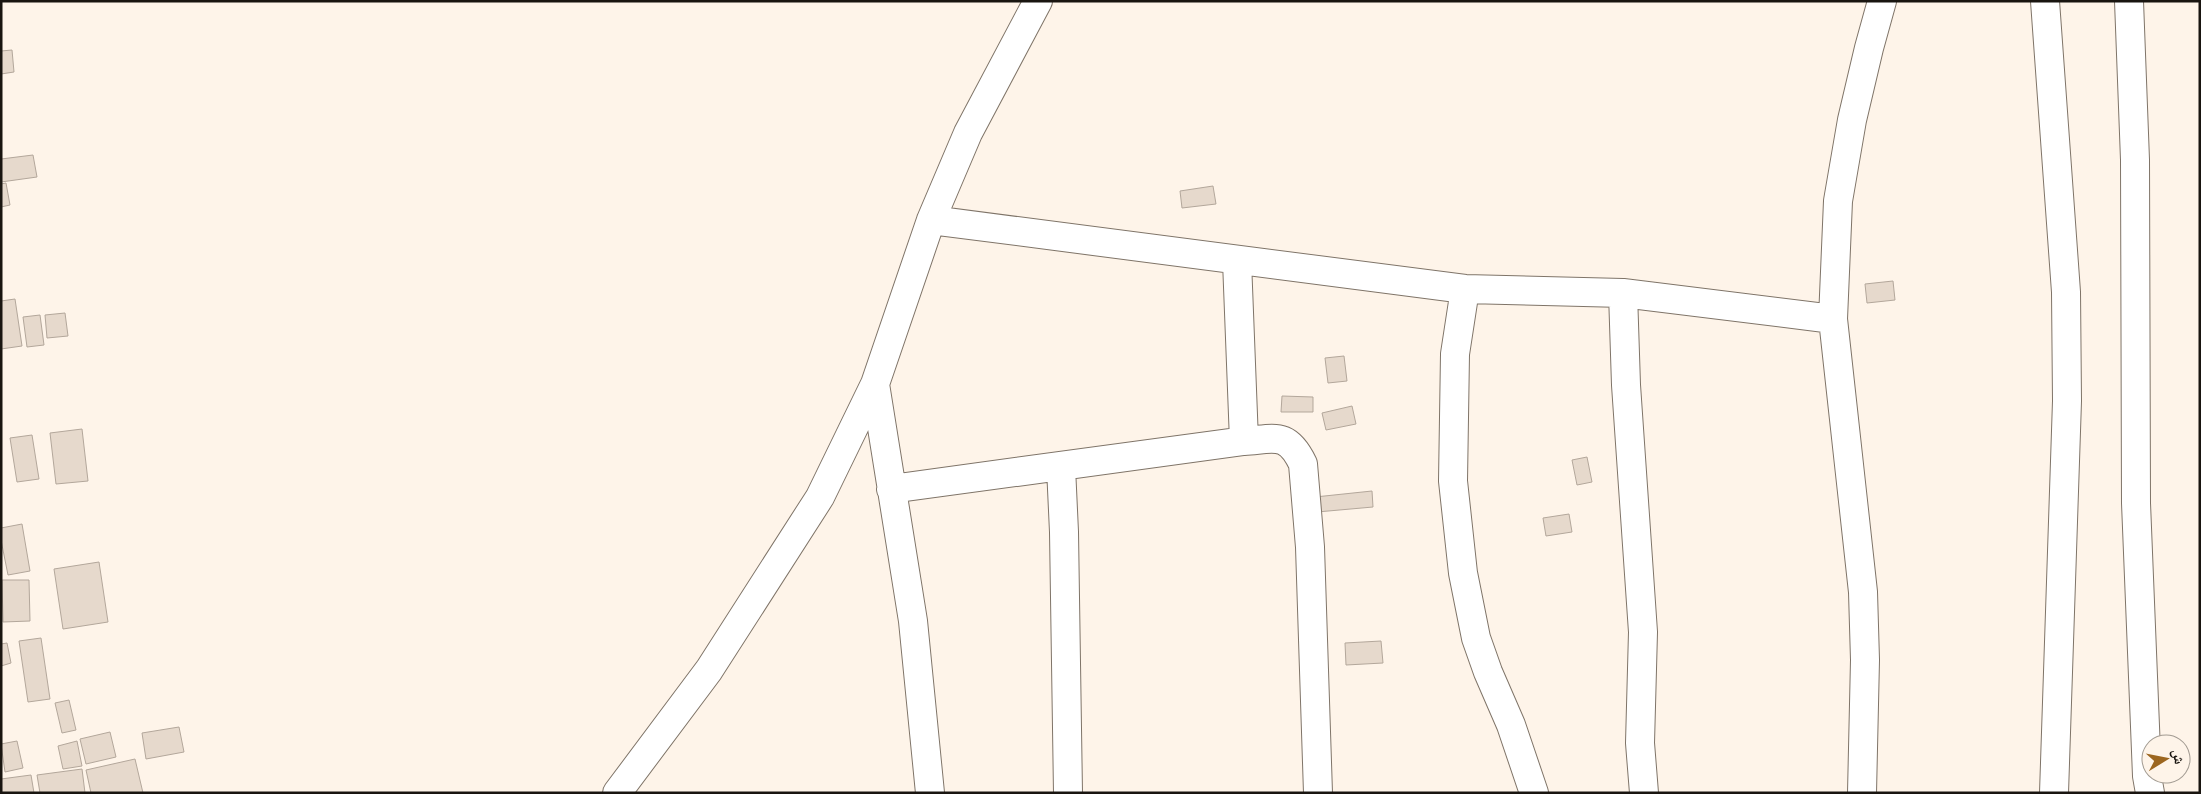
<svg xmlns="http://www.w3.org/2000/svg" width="2201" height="794" viewBox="0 0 2201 794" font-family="'Public Sans','Noto Naskh Arabic',sans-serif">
  <rect width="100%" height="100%" fill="#fef4e9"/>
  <path fill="#e6d9cc" stroke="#b3a79b" d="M12 50 14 72 1 74V51Z
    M33 155 37 177 1 182V159Z
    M6 183 10 205 1 207V184Z
    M1213 186 1216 204 1182 208 1180 191Z
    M1893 281 1895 300 1867 303 1865 284Z
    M15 299 22 346 1 349V301Z
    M65 313 68 336 47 338 45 315Z
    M40 315 44 345 27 347 23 317Z
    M1344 356 1347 381 1328 383 1325 358Z
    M1282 396 1313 397V412H1281Z
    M1352 406 1356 424 1326 430 1322 413Z
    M82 429 88 481 56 484 50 433Z
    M32 435 39 479 17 482 10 438Z
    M1587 457 1592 482 1577 485 1572 460Z
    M1372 491 1373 507 1317 512 1315 497Z
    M1569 514 1572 532 1546 536 1543 518Z
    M22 524 30 571 8 575 1 540V528Z
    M99 562 108 622 63 629 54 569Z
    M2 580H29L30 621 3 622Z
    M41 638 50 699 28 702 19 641Z
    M1381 641 1383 663 1346 665 1345 643Z
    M7 643 11 663 1 666V644Z
    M69 700 76 730 62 733 55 703Z
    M179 727 184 752 146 759 142 733Z
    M110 732 116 757 86 764 80 739Z
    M17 741 23 768 5 772 1 744Z
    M77 741 82 766 63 769 58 746Z
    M135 759 143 793H91L86 770Z
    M82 769 85 793H40L37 775Z
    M31 775 34 793H1V779Z"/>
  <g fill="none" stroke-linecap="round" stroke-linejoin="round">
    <defs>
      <path id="minor" d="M2045 1 2066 292 2067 401 2054 793
        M2129 1 2135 160 2136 503 2147 776 2150 793
        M931 220 1465 289 1623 293 1833 319
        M1237 261 1244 441
        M1465 289 1455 354 1453 481 1463 573 1476 638 1488 672 1511 725 1534 793
        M1623 293 1626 385 1643 632 1640 743 1644 793
        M875 384 913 621 930 793
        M1061 467 1064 532 1068 793
        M891 489 1244 441C1275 439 1287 431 1303 464L1310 547 1318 793
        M617 793 709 670 820 497 875 384 931 220 968 133 1038 1
        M1862 793 1865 660 1863 592 1833 319 1838 201 1852 120 1869 48 1882 1"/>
    </defs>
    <use href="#minor" stroke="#7f7468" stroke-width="30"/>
    <use href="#minor" stroke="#fff" stroke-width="28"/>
  </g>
  <rect width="2201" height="794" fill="none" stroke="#191510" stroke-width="5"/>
  <g transform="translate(2166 759) rotate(80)"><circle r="24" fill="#fef4e9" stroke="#a29b92"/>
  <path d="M0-4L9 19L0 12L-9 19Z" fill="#9c661f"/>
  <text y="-8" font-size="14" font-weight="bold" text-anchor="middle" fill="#191510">ش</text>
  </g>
</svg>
